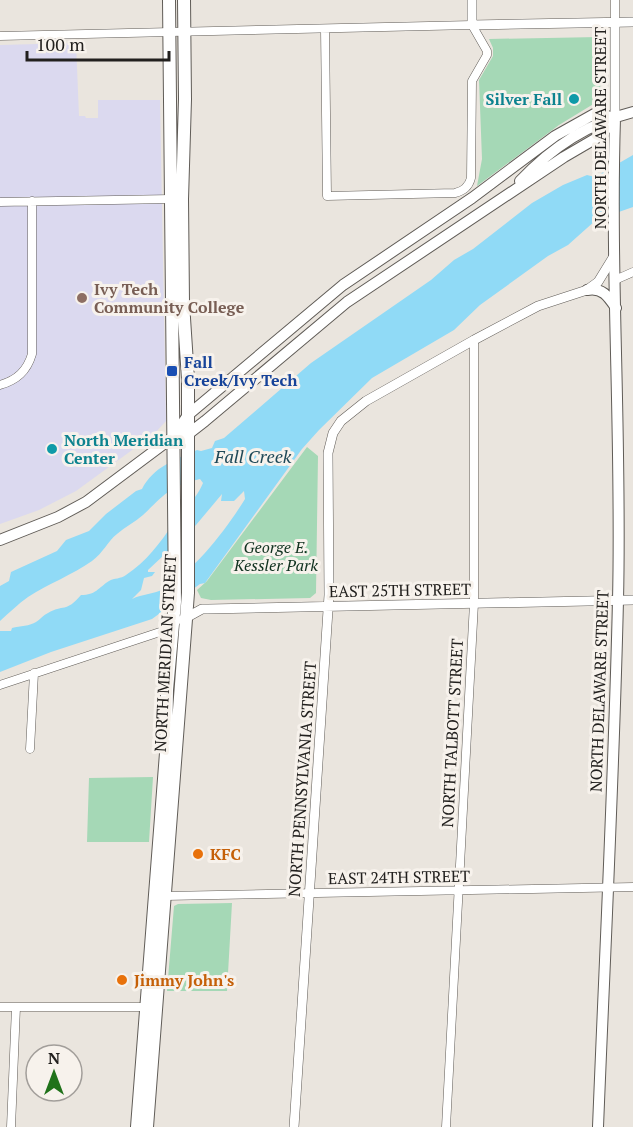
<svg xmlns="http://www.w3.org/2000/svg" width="633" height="1127" viewBox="0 0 633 1127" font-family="'PT Serif',serif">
  <rect width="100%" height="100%" fill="#eae5de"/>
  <path fill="#dbd9ef" d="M76 43 79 116H85L86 118H98V100H160L166 421 154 434 76 491 39 510 0 524V45Z"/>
  <path fill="#a5d8b6" d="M599 37 601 40 600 100 559 125 477 186 482 159 479 80 493 56V48L489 39Z
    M307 447 318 456 316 593 310 598 211 600 201 598 197 590 207 581Z
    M153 777 149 842H87L89 778Z
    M232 903 227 991H167L174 906 178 904Z"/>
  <path fill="#90daf6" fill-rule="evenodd" d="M633 155V207L596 220 568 245 548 256 480 305 454 330 372 378 319 430 302 449 205 583 200 584 152 619 51 652 0 672V631H11L12 628C20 626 30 626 36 622 40 620 43 615 48 613 63 604 66 613 81 595 96 595 98 588 109 581 114 578 121 579 126 575 146 562 160 543 173 524 183 510 196 500 203 483L200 479C170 486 164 495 143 515 135 522 125 527 117 534 108 541 103 553 92 561 72 575 48 584 28 597 18 604 9 613 0 621V586L9 581 11 572 57 551 66 540 89 531 106 514 136 491 142 489C153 467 176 459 197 450L201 451 212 448 215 441 224 438 311 363 431 280 454 260 473 249 532 203 563 185 587 175 595 177ZM244 491 245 499C225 531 196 569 163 589 155 594 142 594 132 599L141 590 144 578 152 576 155 572H148V570L196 525 222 494 221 501H234Z"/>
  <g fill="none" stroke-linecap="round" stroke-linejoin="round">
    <defs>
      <path id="minor" d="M615 0V23
        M0 36 472 25 487 51V55L472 81 471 178C469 186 464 191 455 193L327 196 325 29
        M0 202 171 199
        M615 280 633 272
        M0 385C17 380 27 371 32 354V201
        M0 685 172 628
        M30 749 34 673
        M165 896 633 887
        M0 1007H146
        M11 1127 16 1007
        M446 1127 474 603V340"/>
      <path id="tertiary" d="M472 0V25L633 22
        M615 23V118
        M182 620 202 609H208L633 600
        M294 1127 329 595 328 453 333 433 341 421 366 401 474 340 538 306 587 290 598 282 614 256"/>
      <path id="secondary" d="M520 181C551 148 588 123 633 112
        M587 290C602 287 608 296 616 308
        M182 436 187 435 205 421 347 302 564 157 600 136 615 118
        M0 540 58 517 86 502 173 437 188 415 343 285 472 198 555 136 596 113 615 118
        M598 1127C605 951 614 775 618 600 622 439 610 278 615 118"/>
      <path id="primary" d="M137 1127 166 753 167 690 175 602 169 0
        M147 1127 188 593V379L183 303 182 199 185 99 184 0"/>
    </defs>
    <use href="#minor" stroke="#605c57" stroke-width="9"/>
    <use href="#tertiary" stroke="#605c57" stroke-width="10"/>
    <use href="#secondary" stroke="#605c57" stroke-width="12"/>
    <use href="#primary" stroke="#605c57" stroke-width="14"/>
    <use href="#minor" stroke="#fff" stroke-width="8"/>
    <use href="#tertiary" stroke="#fff" stroke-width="9"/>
    <use href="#secondary" stroke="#fff" stroke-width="10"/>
    <use href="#primary" stroke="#fff" stroke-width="12"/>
  </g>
  <g fill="#0f9aa8" stroke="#f7f2ec" stroke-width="2">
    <circle cx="574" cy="99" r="6"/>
    <circle cx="52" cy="449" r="6"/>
  </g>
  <circle fill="#8d6e63" stroke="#f7f2ec" stroke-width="2" cx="82" cy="298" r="6"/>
  <rect fill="#1a4fb4" stroke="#f7f2ec" stroke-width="2" x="166" y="365" width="12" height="12" rx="3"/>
  <g fill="#e8710a" stroke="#f7f2ec" stroke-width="2">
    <circle cx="198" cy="854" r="6"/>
    <circle cx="122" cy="980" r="6"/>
  </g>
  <g text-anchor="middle" stroke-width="6" stroke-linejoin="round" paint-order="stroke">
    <g font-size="16" font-weight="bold" fill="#0d838f" stroke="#f7f2ec" text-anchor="end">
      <text x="562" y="105">Silver Fall</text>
      <text x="64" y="446" text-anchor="start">North Meridian<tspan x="64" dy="18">Center</tspan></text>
    </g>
    <g font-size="16" fill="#22201e" stroke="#f7f2ec">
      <text transform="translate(600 128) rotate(-90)" y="6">NORTH DELAWARE STREET</text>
      <text transform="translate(400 590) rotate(-1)" y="6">EAST 25TH STREET</text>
      <text transform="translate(165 653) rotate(-87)" y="6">NORTH MERIDIAN STREET</text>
      <text transform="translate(599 691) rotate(-88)" y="6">NORTH DELAWARE STREET</text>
      <text transform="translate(452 733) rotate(-87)" y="6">NORTH TALBOTT STREET</text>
      <text transform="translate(302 779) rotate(-86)" y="6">NORTH PENNSYLVANIA STREET</text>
      <text transform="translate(399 877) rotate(-1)" y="6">EAST 24TH STREET</text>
    </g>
    <g font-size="16" font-weight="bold" fill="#785e54" stroke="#f7f2ec" text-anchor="start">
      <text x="94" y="295">Ivy Tech<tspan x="94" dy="18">Community College</tspan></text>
    </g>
    <g font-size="16" font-weight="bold" fill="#164399" stroke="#f7f2ec" text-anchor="start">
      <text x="184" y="368">Fall<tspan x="184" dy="18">Creek/Ivy Tech</tspan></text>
    </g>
    <g font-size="16" font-style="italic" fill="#10321f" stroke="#f7f2ec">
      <text x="276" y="553">George E.<tspan x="276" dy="18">Kessler Park</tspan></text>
    </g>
    <g font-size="16" font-weight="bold" fill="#c56008" stroke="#f7f2ec" text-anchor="start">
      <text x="210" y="860">KFC</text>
      <text x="134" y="986">Jimmy John's</text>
    </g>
    <g font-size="18" font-style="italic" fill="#1e4857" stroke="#f7f2ec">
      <text x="253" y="463">Fall Creek</text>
    </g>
  </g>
  <g transform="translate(54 1073)"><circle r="28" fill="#f7f2ec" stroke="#a29e9a" stroke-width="1.5"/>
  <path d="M0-4.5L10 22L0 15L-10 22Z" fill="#20721a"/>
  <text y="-9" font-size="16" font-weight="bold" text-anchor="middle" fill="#22201e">N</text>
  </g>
  <path d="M27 51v9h142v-9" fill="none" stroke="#22201e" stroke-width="3"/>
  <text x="36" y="51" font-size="18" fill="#22201e" stroke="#f7f2ec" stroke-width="4.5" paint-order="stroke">100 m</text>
</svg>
